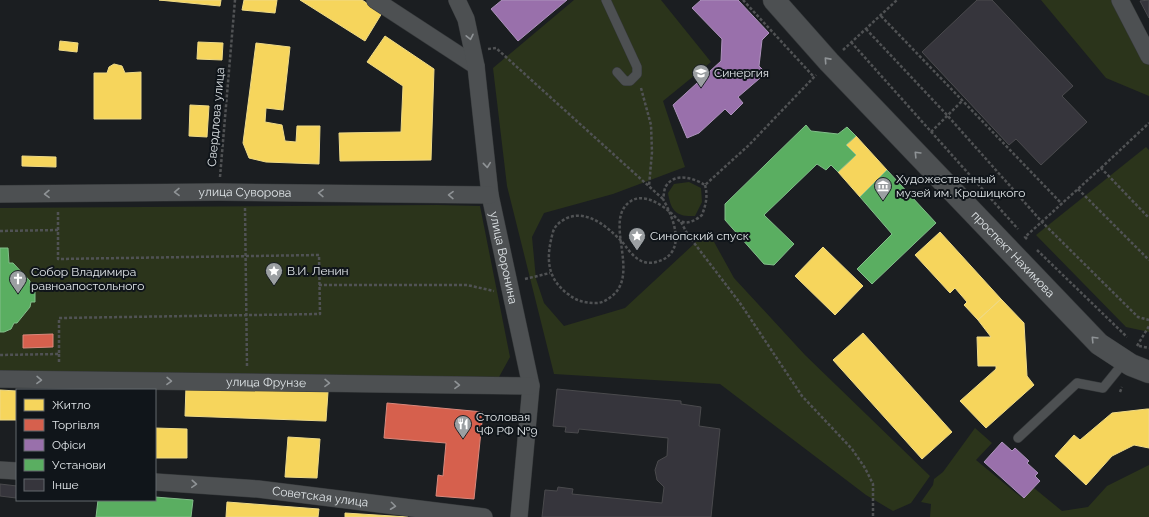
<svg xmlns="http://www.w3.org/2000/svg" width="1149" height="517" viewBox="0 0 1149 517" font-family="Raleway,sans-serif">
  <rect width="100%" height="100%" fill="#1b1e21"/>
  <path fill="#2b341b" d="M574 0H661L711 62 663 101 685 167 613 194 544 213 532 237 536 279 544 303 564 326 625 308 708 231 734 278 805 355 930 476 911 503 893 511 866 495 720 384 554 374 507 186 493 68Z
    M1041 0H1130L1149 38V96L1106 78Z
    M1146 147 1149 150V332L1126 327 1036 235Z
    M689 182 701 188 702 202 695 216C676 217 671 211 668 193L674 184Z
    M437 205 480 206 510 357 499 377 0 374V208Z
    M975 428 992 443 976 460 1022 498 1034 488 1062 511 1088 507 1107 486 1149 465V517H930L931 504 921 502 933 485 934 479 943 472Z"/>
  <path fill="#f6d55c" stroke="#efda86" d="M159 0H221L220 6Z
    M244 0H277L275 13 242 10Z
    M300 0H362L382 13 365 41Z
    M385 36 434 69 431 160 340 161 339 133 401 132 403 86 367 62Z
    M60 41 78 43 77 52 59 50Z
    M198 42 223 43 222 60 197 59Z
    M256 43 290 47 283 110 266 108 265 122 282 125 285 141 296 142 297 126H320L319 164 266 162 249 158 243 143Z
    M114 64 122 66 125 73 141 72V119H94V73H107L109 67Z
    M190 105 209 106 207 137 189 136Z
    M856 136 887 170 860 197 838 172 856 155 846 145Z
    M22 156 56 157V167L22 166Z
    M940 232 1001 299 978 320 964 305 967 302 955 288 950 293 915 255Z
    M823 247 863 286 835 315 795 276Z
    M1001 299 1024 323 1027 376 1034 385 986 428 960 401 996 369V366H978L977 337H991L978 320Z
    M863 333 952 432 922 459 833 360Z
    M186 386 328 392 326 421 185 416Z
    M0 390 17 391V420H0Z
    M1147 409H1149V448L1134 445 1112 456 1086 485 1055 456 1074 435 1080 440 1112 413Z
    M155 428 187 429V458H155Z
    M288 437 320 439 317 478 285 477Z
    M227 502 319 509 318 517H226Z
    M345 513 408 517H345Z"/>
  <path fill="#d6604d" stroke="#d9887c" d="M53 334V347L23 348V335Z
    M387 403 483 412 474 499 436 496 438 475 443 476 446 443 384 438Z"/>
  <path fill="#9970ab" stroke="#ae93bd" d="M502 0H567L518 41 491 9Z
    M701 0H738L769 33 762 40 759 66 766 73 738 97 743 103 731 115 725 109 699 133 687 138 673 105 721 61 722 39 692 8Z
    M1002 442 1012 451 1015 448 1029 461 1027 463 1038 473 1035 476 1040 481 1024 498 984 462Z"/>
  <path fill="#5aae61" stroke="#82be8a" d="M806 125 811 131 838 134 847 127 856 136 846 145 856 155 838 172 831 165 826 170 817 164 764 215 794 244 774 265 764 264 725 220V204Z
    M887 170 936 223 872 284 857 269 892 234 860 197Z
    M0 248H8L9 263H13L30 281V286H35V302H31L30 307 17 323H14L11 329 4 332H0Z
    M155 497 193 500 191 517H96L98 500H155Z"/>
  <path fill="#36353c" stroke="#4a4a4d" d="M977 0H992L1073 86 1062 96 1087 122 1041 165 1016 139 1009 145 922 52Z
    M1149 0V18L1140 1Z
    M557 389 681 401V404L701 407 699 426 720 429 711 517H542L545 490 557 491 558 487 573 489 572 494 662 503 664 487 657 480 655 470 658 461 667 456 668 438 579 429 578 433 565 432 566 427 553 426Z
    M0 484 17 486 16 498 0 496Z"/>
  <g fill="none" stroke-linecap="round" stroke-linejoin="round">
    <defs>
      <path id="lane" d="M606 0 637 67V74L630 81H625L617 72
        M1018 438 1077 383 1103 388 1125 361"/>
      <g id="street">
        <path d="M375 0 476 66"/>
        <path id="s1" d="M457 0 466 19 476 66 490 195 531 386 519 517"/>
        <path d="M1120 0 1149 56"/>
        <path id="s2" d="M0 194 219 192 490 195"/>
        <path id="s3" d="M0 379 531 386"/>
        <path d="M0 470 17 471"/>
        <path id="s4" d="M155 482 258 489 484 517"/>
      </g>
      <g id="secondary">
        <path id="s5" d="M774 0 829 62 1099 344 1131 365 1149 372"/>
      </g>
    </defs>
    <use href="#lane" stroke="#35383a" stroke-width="10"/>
    <use href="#street" stroke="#35383a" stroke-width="18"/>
    <use href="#secondary" stroke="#35383a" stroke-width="23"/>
    <path stroke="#505254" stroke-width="2.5" stroke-dasharray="3 2" stroke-linecap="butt" d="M743 0 814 77
      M881 16 1062 204
      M866 29 947 115 1042 222 1138 317 1149 320
      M851 42 1018 229
      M488 49 496 48 663 199
      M843 50 897 0
      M641 88 651 125 652 152 649 186
      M931 132 962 101
      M1101 168 1149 123
      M220 177 235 0
      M705 185C708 196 706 204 702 215 696 220 688 225 680 221 677 220 674 215 671 213 661 204 644 193 631 201 602 219 641 273 612 296 607 300 602 303 596 303 585 303 576 301 568 294 546 278 546 257 553 232 555 225 561 221 567 218 589 209 610 229 624 244 629 251 635 259 644 262 651 264 658 262 664 259 686 247 672 215 663 199 664 195 664 189 666 186 675 172 694 178 705 185L749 145 816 75
      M1078 189 1149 260
      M245 208 247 367
      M681 222 688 235 740 303 802 396 852 449 865 468 873 484V517
      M58 230V210
      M0 231 58 230V259L319 255 320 314 59 318V354L0 355
      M1027 239 1025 237 1101 168 1149 218
      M1037 250 1127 337
      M525 279 550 273
      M319 285H467L494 291
      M1137 346 1149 326
      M1139 346 1149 348
      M59 354V364
      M1120 392 1122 387"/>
    <use href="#lane" stroke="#4d5052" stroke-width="9"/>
    <use href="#street" stroke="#4d5052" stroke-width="17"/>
    <use href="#secondary" stroke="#4d5052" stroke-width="22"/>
  </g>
  <defs><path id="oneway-chevron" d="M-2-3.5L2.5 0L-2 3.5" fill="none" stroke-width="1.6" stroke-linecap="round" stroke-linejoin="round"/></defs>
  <g stroke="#8f9396">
    <use href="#oneway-chevron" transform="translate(470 37) rotate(78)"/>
    <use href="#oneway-chevron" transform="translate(827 60) rotate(-132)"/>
    <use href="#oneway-chevron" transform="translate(917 154) rotate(-134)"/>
    <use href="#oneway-chevron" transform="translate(487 165) rotate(84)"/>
    <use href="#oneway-chevron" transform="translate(177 192) rotate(179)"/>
    <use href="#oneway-chevron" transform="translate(321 193) rotate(-179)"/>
    <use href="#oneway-chevron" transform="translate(47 194) rotate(179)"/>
    <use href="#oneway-chevron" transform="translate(451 195) rotate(-179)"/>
    <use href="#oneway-chevron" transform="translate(1094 339) rotate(-134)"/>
    <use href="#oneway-chevron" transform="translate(39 380) rotate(1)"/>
    <use href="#oneway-chevron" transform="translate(169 381) rotate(1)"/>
    <use href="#oneway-chevron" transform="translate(327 383) rotate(1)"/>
    <use href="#oneway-chevron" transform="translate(457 385) rotate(1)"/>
    <use href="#oneway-chevron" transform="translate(194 484) rotate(4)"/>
    <use href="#oneway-chevron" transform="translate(393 506) rotate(7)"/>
  </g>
  <defs>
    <symbol id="university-pin" viewBox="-11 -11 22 30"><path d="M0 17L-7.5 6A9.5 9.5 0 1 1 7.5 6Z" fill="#9b9fa2" stroke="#10151a"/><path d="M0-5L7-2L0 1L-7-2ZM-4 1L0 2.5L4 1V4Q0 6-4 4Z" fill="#fff"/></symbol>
    <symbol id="museum-pin" viewBox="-11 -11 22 30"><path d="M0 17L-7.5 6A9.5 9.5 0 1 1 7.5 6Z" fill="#9b9fa2" stroke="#10151a"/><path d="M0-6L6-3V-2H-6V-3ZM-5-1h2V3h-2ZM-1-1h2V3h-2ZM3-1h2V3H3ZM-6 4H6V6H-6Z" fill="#fff"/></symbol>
    <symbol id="sight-pin" viewBox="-11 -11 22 30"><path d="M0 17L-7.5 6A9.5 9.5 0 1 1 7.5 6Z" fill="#9b9fa2" stroke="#10151a"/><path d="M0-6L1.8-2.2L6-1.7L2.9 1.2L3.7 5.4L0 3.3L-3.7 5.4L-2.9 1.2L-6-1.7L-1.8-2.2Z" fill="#fff"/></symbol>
    <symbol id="church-pin" viewBox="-11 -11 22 30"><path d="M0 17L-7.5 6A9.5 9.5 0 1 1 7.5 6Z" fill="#9b9fa2" stroke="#10151a"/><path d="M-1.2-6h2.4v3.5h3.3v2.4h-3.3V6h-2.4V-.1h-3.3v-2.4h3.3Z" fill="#fff"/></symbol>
    <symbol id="restaurant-pin" viewBox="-11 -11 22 30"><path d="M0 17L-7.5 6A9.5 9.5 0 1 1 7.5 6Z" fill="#9b9fa2" stroke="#10151a"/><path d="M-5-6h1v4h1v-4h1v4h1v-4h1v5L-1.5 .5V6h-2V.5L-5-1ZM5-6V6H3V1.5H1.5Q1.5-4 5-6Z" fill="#fff"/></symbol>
  </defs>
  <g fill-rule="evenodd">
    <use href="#university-pin" x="691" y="63" width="20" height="27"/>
    <use href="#museum-pin" x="873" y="176" width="20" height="27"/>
    <use href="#sight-pin" x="627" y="226" width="20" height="27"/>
    <use href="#sight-pin" x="264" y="261" width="20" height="27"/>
    <use href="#church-pin" x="8" y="269" width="20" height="27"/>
    <use href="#restaurant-pin" x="453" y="414" width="20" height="27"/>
  </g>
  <g text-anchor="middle" stroke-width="4" stroke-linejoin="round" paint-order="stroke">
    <g font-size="12" fill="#e0e5e8" stroke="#10151a" text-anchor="start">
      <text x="714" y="77">Синергия</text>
      <text x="896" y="183">Художественный<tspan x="896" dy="14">музей им. Крошицкого</tspan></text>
      <text x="650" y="240">Синопский спуск</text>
      <text x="287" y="275">В.И. Ленин</text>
      <text x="31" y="276">Собор Владимира<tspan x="31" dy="14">равноапостольного</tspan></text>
      <text x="476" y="421">Столовая<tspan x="476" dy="14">ЧФ РФ №9</tspan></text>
    </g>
    <g font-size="12" fill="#e0e5e8" stroke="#10151a">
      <text transform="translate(216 117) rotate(-85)" y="4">Свердлова улица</text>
      <text dy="4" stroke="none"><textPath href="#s2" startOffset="245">улица Суворова</textPath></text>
      <text dy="4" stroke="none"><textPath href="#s5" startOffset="349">проспект Нахимова</textPath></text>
      <text dy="4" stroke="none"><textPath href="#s1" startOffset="263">улица Воронина</textPath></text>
      <text dy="4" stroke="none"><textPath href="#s3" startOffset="266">улица Фрунзе</textPath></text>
      <text dy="4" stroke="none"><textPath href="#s4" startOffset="166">Советская улица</textPath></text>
    </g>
  </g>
  <rect x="16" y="389" width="140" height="112" fill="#10151a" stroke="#63686c"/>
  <rect x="24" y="399" width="20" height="12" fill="#f6d55c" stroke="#63686c"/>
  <text x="52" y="409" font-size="12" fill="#e0e5e8">Житло</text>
  <rect x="24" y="419" width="20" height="12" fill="#d6604d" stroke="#63686c"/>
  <text x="52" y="429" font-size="12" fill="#e0e5e8">Торгівля</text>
  <rect x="24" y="439" width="20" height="12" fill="#9970ab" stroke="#63686c"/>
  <text x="52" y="449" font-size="12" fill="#e0e5e8">Офіси</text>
  <rect x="24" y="459" width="20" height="12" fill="#5aae61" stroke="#63686c"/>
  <text x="52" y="469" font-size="12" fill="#e0e5e8">Установи</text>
  <rect x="24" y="479" width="20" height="12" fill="#36353c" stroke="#63686c"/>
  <text x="52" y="489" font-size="12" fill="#e0e5e8">Інше</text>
</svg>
